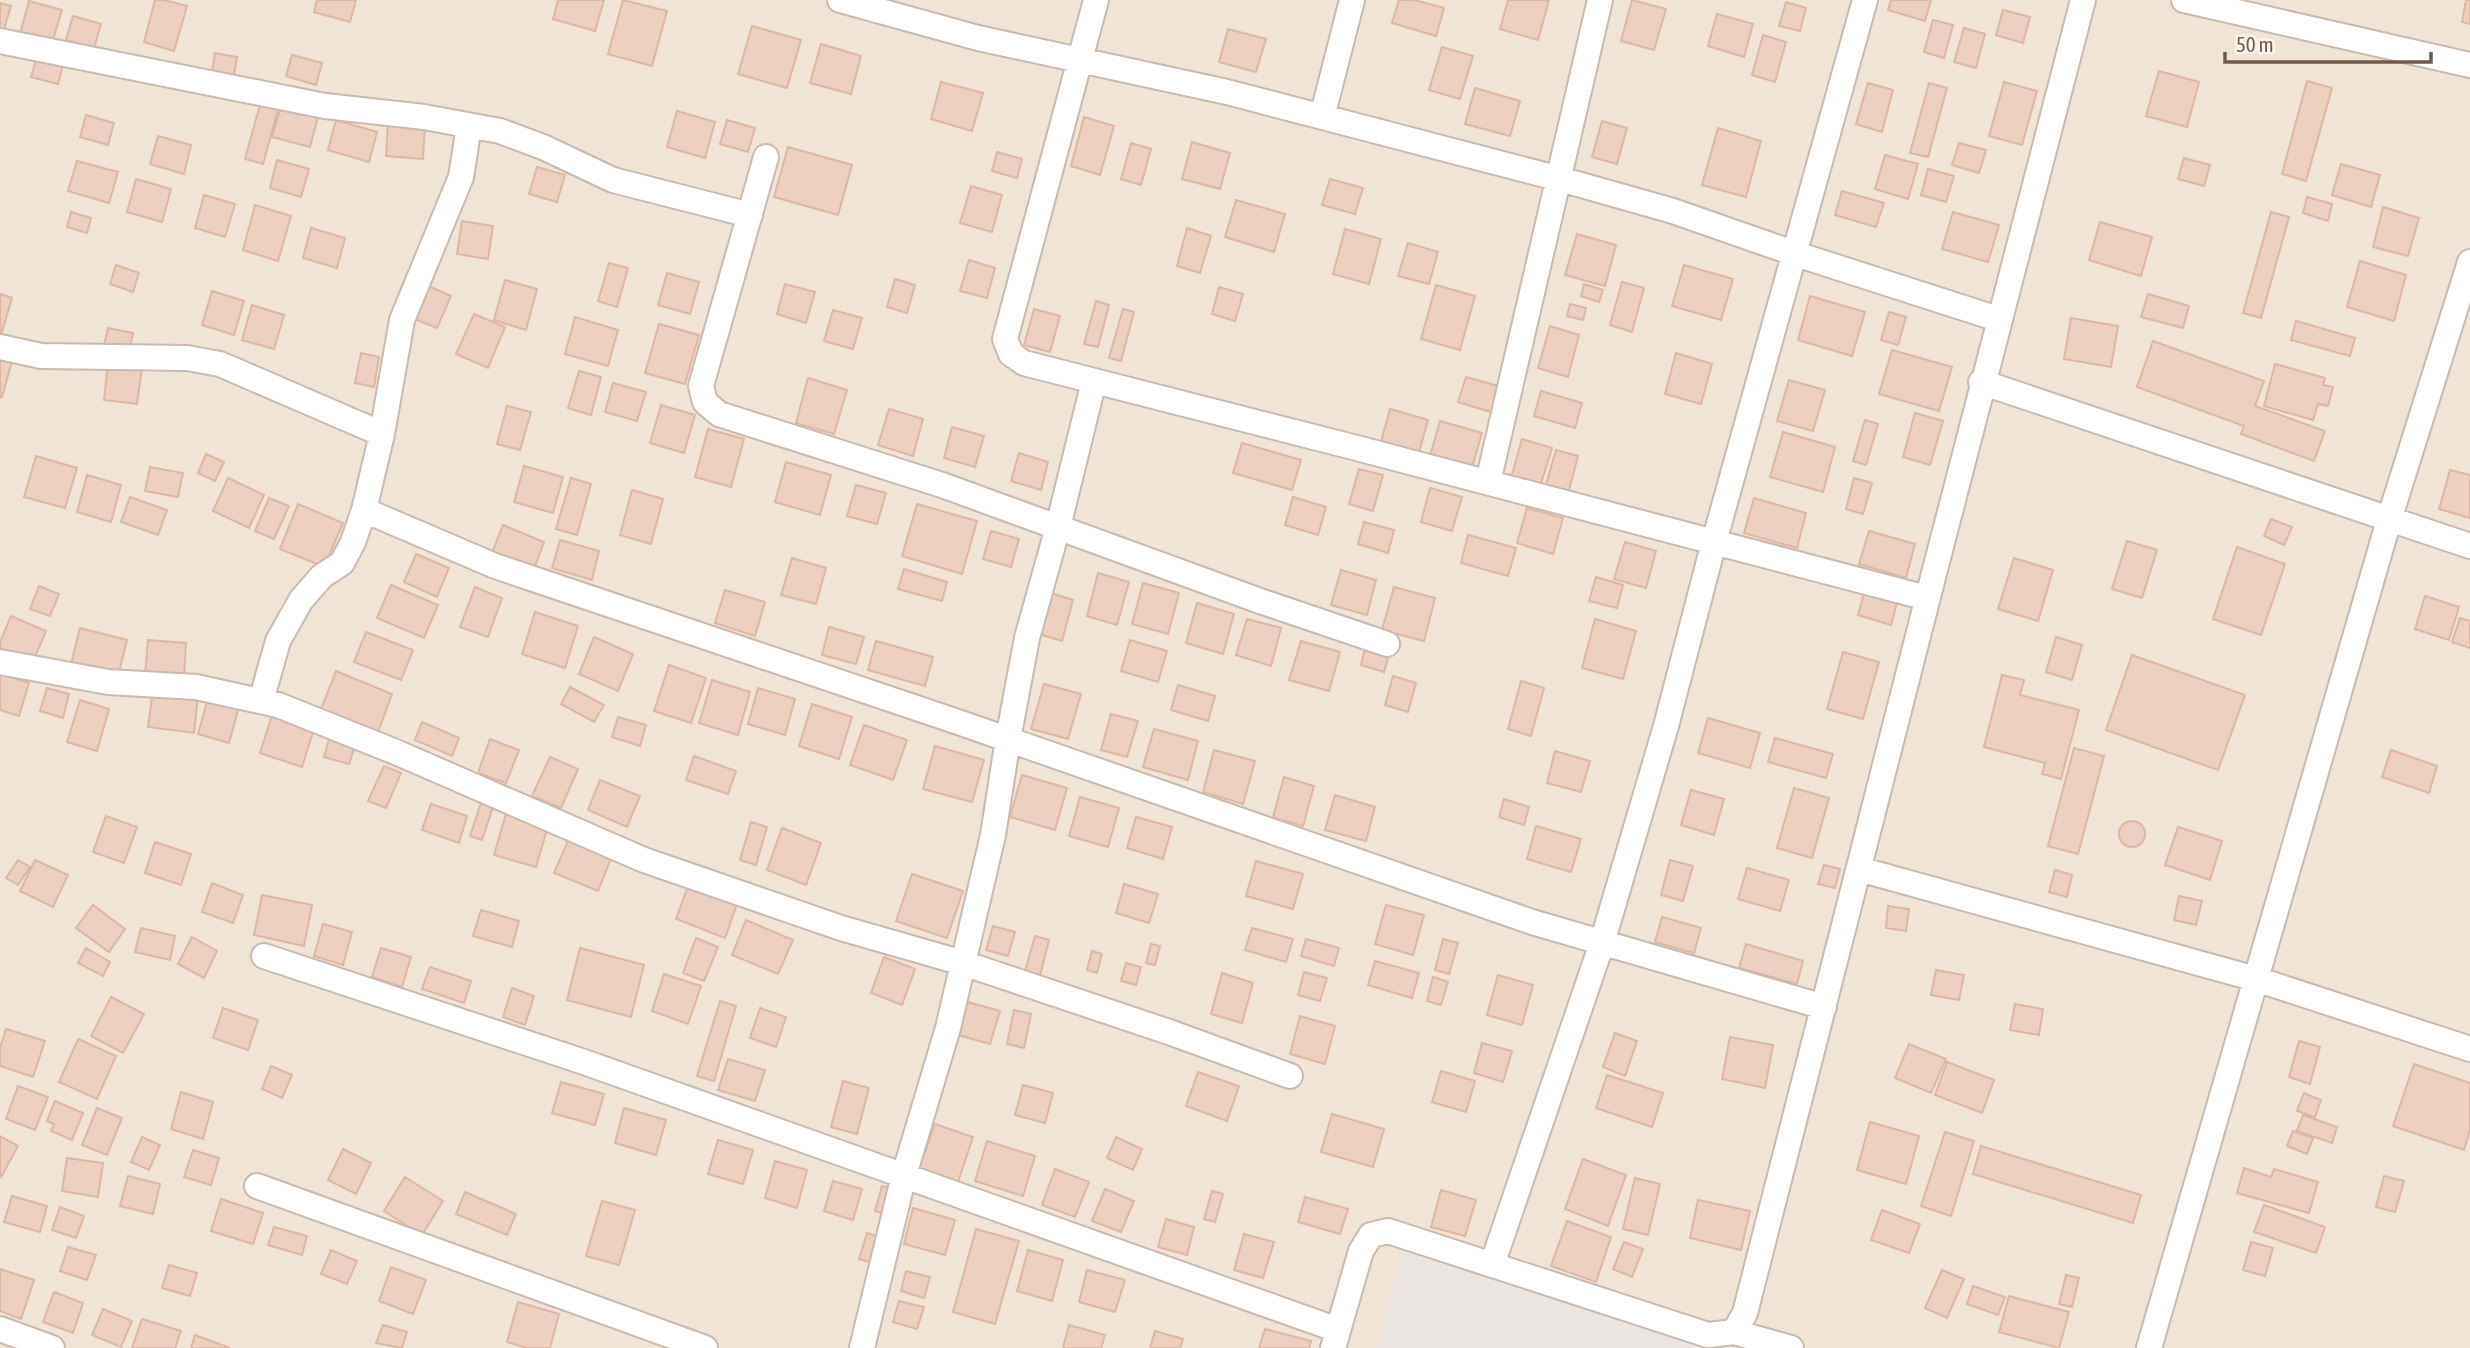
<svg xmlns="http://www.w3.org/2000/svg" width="2470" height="1348" viewBox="0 0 2470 1348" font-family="'Asap Condensed',sans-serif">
  <rect width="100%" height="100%" fill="#faf2e8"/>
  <path fill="#f0e4d7" d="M0 0H2470V1348H0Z"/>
  <path fill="#ebe5e1" d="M1405 1249 1765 1348H1376Z"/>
  <path fill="#ecd1c2" stroke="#ddb8a5" stroke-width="2" d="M155 0H164L187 6 174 51 144 42Z
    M317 0H356L350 22 314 12Z
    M558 0H604L595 31 553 19Z
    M623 0 667 11 652 66 608 54Z
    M1399 0H1414L1444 8 1436 36 1392 23Z
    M1508 0H1549L1538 40 1500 29Z
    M1632 0 1666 9 1654 50 1621 41Z
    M1891 0H1931L1925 21 1888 10Z
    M2466 0H2470V24L2462 22Z
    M29 1 62 10 52 43 20 34Z
    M1786 2 1806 8 1800 31 1779 26Z
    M0 3 11 6 2 35H0Z
    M2003 10 2030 17 2023 43 1996 35Z
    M1717 14 1753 24 1744 57 1708 46Z
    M73 16 101 24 94 48 66 40Z
    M1933 20 1953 25 1944 58 1924 52Z
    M752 26 801 40 787 88 738 74Z
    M1964 28 1985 34 1976 68 1954 62Z
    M1228 29 1266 39 1256 72 1219 62Z
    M1763 35 1786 42 1775 82 1752 75Z
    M821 44 861 56 851 94 810 83Z
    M1442 47 1473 56 1460 99 1429 90Z
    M215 53 237 57 233 82 211 78Z
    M292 55 322 63 316 85 286 76Z
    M37 57 63 65 58 84 31 77Z
    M2159 71 2199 82 2187 127 2146 116Z
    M2307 81 2332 88 2306 181 2282 174Z
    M941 82 983 93 972 131 931 119Z
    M2004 82 2037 91 2022 145 1989 136Z
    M1868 83 1893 90 1882 132 1856 124Z
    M1929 83 1947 88 1928 157 1910 153Z
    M1475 88 1520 101 1510 136 1465 124Z
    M261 101 279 106 263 164 245 159Z
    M281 106 318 117 310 147 272 137Z
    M677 111 715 122 705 158 667 147Z
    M86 115 114 123 108 145 80 137Z
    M1084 117 1114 126 1100 175 1071 166Z
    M336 120 377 132 369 162 328 150Z
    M727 120 755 128 748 152 720 144Z
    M1602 121 1627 128 1617 164 1592 157Z
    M388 122 425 124 423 159 386 156Z
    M1718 128 1761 141 1746 197 1702 185Z
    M158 136 191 145 184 174 150 164Z
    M1192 142 1230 153 1220 189 1182 179Z
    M1131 143 1151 149 1141 185 1121 179Z
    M1959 143 1986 150 1979 173 1952 165Z
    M788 147 852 165 838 215 774 197Z
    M997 152 1022 159 1017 178 992 171Z
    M1885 155 1918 164 1908 199 1875 189Z
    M2184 158 2210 165 2204 186 2178 179Z
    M277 160 309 169 301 197 270 188Z
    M77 161 118 172 109 203 68 191Z
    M2341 164 2380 175 2371 207 2332 195Z
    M537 167 565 175 557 202 529 194Z
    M1928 169 1954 176 1946 202 1921 195Z
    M136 179 171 189 162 222 127 212Z
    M1330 179 1363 188 1355 214 1322 205Z
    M971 186 1002 195 992 232 960 223Z
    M1842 191 1884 203 1876 227 1835 215Z
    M204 195 235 204 225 237 195 228Z
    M2307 197 2332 204 2328 221 2303 213Z
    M1236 200 1285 214 1274 252 1225 237Z
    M255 205 291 216 278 261 243 250Z
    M2383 207 2419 218 2408 256 2373 247Z
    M71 212 91 218 87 233 67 227Z
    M1953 212 1999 225 1988 262 1942 249Z
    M2271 212 2289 217 2261 318 2243 313Z
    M462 221 493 226 488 259 457 254Z
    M2100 222 2152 237 2141 276 2089 260Z
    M311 228 345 238 337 268 303 258Z
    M1187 228 1211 236 1200 273 1177 266Z
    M1345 229 1381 239 1369 284 1333 274Z
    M1577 234 1616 245 1605 286 1565 275Z
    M1408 243 1438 252 1429 284 1398 276Z
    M969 260 995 268 987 298 960 291Z
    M2360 261 2406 275 2394 321 2347 307Z
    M609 263 628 268 617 307 598 301Z
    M116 265 139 273 133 292 110 284Z
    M1684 265 1733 279 1721 320 1672 306Z
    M667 273 699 282 690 314 658 305Z
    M895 279 915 285 907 313 887 307Z
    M505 280 537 289 526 330 494 320Z
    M1622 282 1644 288 1632 332 1610 325Z
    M785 284 815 292 806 323 777 314Z
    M1584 284 1603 290 1599 302 1581 296Z
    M426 285 451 296 437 328 412 318Z
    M1436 285 1475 296 1460 350 1421 339Z
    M1219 287 1243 294 1235 321 1212 314Z
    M212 291 244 301 234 335 202 325Z
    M0 294 12 298 1 335H0Z
    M2148 294 2189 306 2183 328 2141 317Z
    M1810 296 1865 312 1852 356 1798 340Z
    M1096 301 1109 305 1098 347 1084 344Z
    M1570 304 1586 308 1583 320 1567 316Z
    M252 305 284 315 274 349 242 340Z
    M1034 309 1060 316 1050 352 1024 345Z
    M1123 309 1134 312 1121 361 1109 358Z
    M833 310 862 318 853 349 824 341Z
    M1889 312 1906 317 1898 345 1881 340Z
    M474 314 505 327 488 368 456 354Z
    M575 317 618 330 608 366 565 354Z
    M2071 318 2118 326 2111 367 2064 359Z
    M2296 321 2355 338 2350 356 2291 340Z
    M659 324 699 335 685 384 645 373Z
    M1550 326 1579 335 1568 377 1538 368Z
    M108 328 133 333 129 351 104 345Z
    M2153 341 2264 381 2255 406 2325 431 2314 461 2241 434 2244 426 2137 387Z
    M1892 350 1952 367 1939 411 1879 394Z
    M361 353 379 357 374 387 355 383Z
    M1676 353 1712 364 1701 404 1665 394Z
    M0 358 12 361 2 397H0Z
    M108 363 142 368 137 404 104 400Z
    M2275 364 2325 378 2323 385 2333 387 2328 406 2318 404 2313 420 2264 406Z
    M579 371 601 377 591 415 568 408Z
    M1466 377 1502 387 1494 413 1458 402Z
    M808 378 847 390 834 434 796 423Z
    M1789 380 1825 390 1813 431 1777 421Z
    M613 383 646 392 637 421 605 412Z
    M1541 391 1582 403 1575 428 1534 416Z
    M661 405 695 415 684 453 650 443Z
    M507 406 531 412 520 450 497 444Z
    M889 409 923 419 913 456 878 445Z
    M1390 409 1428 420 1418 456 1380 445Z
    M1915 413 1943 421 1930 465 1903 457Z
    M1865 420 1878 424 1866 465 1853 461Z
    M1440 421 1482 433 1472 467 1430 456Z
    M952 427 984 436 975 467 944 458Z
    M708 429 744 439 731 487 695 477Z
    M1783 432 1835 447 1823 492 1770 477Z
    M1522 439 1552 448 1540 487 1511 478Z
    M1242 443 1301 460 1292 490 1233 473Z
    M1556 450 1578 456 1568 494 1545 488Z
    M1019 453 1048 462 1041 490 1011 481Z
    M206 454 224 462 215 481 198 473Z
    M36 456 77 468 65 508 24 497Z
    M786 462 831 475 820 515 775 502Z
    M524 466 563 477 553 513 514 502Z
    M150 467 183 473 178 497 145 491Z
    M1359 469 1383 475 1373 511 1349 504Z
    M2450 470 2470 475V518L2439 509Z
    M87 475 121 485 111 522 77 512Z
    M228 478 264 495 249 528 213 511Z
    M571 478 591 484 577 535 556 529Z
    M1854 478 1872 483 1863 514 1846 509Z
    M856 485 886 493 877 524 847 516Z
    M1430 488 1462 497 1452 531 1421 522Z
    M632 490 663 499 651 544 620 535Z
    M130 497 167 510 158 535 121 522Z
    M1293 497 1326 507 1318 535 1285 525Z
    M269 498 289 506 274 539 255 531Z
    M1754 498 1806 513 1797 548 1744 533Z
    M298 504 343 523 324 567 280 549Z
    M917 504 977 521 962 574 902 556Z
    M1527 508 1563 518 1553 554 1517 543Z
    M2271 519 2292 527 2284 545 2264 536Z
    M1364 522 1394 530 1388 553 1358 544Z
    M503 525 544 542 534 569 492 553Z
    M991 531 1019 539 1011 567 983 559Z
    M1869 531 1915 544 1906 578 1859 564Z
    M1468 535 1516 548 1508 576 1461 563Z
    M560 540 599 551 592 580 552 568Z
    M2127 541 2157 550 2142 598 2112 589Z
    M1625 542 1656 551 1646 588 1614 579Z
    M2237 547 2285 564 2261 635 2213 619Z
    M416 554 449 568 437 597 404 582Z
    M792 558 826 568 816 604 781 595Z
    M2014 558 2053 570 2038 621 1998 609Z
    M904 569 947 582 942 601 898 589Z
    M1341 570 1376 580 1367 615 1331 605Z
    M1098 573 1129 582 1117 625 1087 616Z
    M1596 577 1623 585 1617 608 1589 601Z
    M1143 583 1179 593 1168 634 1132 624Z
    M391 585 438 605 424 638 377 618Z
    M39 586 59 594 50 616 30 609Z
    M475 587 502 598 488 637 460 627Z
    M1394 587 1435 598 1424 641 1382 630Z
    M725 590 765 602 755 636 715 623Z
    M1865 590 1898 599 1891 625 1858 615Z
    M1051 593 1073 600 1062 641 1039 634Z
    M2425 596 2459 607 2449 640 2415 629Z
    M1197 603 1234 614 1223 654 1186 643Z
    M535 612 578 626 565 668 522 654Z
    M11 616 46 631 32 664 0 650V642Z
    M2460 618 2470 621V648L2452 642Z
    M1247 619 1281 628 1271 666 1236 655Z
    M1595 619 1636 631 1623 679 1582 668Z
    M829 627 864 637 856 664 822 655Z
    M80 628 127 640 118 676 71 664Z
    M366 632 413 650 401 680 354 662Z
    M594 637 633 654 618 691 579 674Z
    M2056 637 2082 645 2072 680 2046 672Z
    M148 640 186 643 184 678 145 675Z
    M1130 640 1167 651 1158 682 1121 671Z
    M876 641 933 657 925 686 868 670Z
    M1301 641 1340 652 1329 691 1289 680Z
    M1366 644 1390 651 1384 672 1361 665Z
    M1843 652 1879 662 1863 719 1827 709Z
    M2132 655 2245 695 2218 770 2106 730Z
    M669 665 706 678 691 723 654 711Z
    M336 671 392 694 377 735 320 712Z
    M0 674 29 683 19 716 0 710Z
    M2002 675 2024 680 2020 695 2079 710 2061 779 2042 774 2045 763 1984 747Z
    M1393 676 1416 683 1408 712 1385 705Z
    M712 680 750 692 738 735 699 723Z
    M1521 681 1544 688 1531 736 1508 729Z
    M1044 684 1081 694 1068 739 1031 729Z
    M1178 685 1215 696 1208 721 1171 710Z
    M570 687 604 705 594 722 561 704Z
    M47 688 69 694 63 718 40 711Z
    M758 688 795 699 785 735 748 724Z
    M153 690 198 696 194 733 148 727Z
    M209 695 240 703 229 743 198 734Z
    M80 700 109 709 97 751 67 742Z
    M812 704 852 717 839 759 799 746Z
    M1111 714 1138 721 1127 757 1101 750Z
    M272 715 314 729 302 767 260 753Z
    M618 717 646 725 640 746 612 737Z
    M1708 718 1760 733 1750 768 1698 753Z
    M422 722 459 738 452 756 415 740Z
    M864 725 907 740 893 780 850 765Z
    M1154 729 1198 741 1188 780 1143 767Z
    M331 732 357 740 349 764 324 757Z
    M1775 738 1833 754 1826 778 1768 762Z
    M490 739 519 750 506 783 478 773Z
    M935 746 984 760 972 802 923 789Z
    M2074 748 2104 756 2078 854 2048 846Z
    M1214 750 1255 761 1243 804 1203 792Z
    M2391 750 2437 766 2429 793 2382 777Z
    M1555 751 1590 761 1581 792 1547 783Z
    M694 756 736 771 728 794 686 780Z
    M550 757 578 769 561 808 532 796Z
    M384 766 401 773 386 808 368 801Z
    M1022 775 1067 788 1055 830 1010 817Z
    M1284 777 1314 786 1303 826 1273 817Z
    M600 780 640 796 627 827 588 810Z
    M1794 788 1829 798 1812 858 1777 848Z
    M1691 790 1724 799 1714 835 1681 825Z
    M1335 795 1375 807 1366 841 1325 830Z
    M1080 797 1119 808 1108 847 1069 836Z
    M1504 799 1529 807 1524 825 1499 817Z
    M482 800 494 804 482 840 470 836Z
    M431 804 467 816 459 843 422 830Z
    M507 810 549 823 536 867 494 855Z
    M106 816 137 827 124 863 93 852Z
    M1136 817 1172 827 1163 859 1127 848Z
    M2119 834a13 13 0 1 1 26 0a13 13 0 1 1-26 0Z
    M751 822 767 827 756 865 740 860Z
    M1536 826 1581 839 1571 872 1527 859Z
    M2178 827 2222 841 2210 880 2165 865Z
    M782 828 821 843 806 885 767 870Z
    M571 834 614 851 598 891 554 873Z
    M155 842 191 854 181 885 145 873Z
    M18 860 30 867 18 885 6 878Z
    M35 860 68 875 53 907 20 891Z
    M1670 860 1693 866 1683 901 1661 895Z
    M1256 861 1303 874 1293 909 1246 896Z
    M1824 865 1840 869 1835 888 1818 884Z
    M1747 868 1789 880 1780 911 1738 899Z
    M2055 870 2072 875 2067 897 2049 892Z
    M912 874 963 891 947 938 896 921Z
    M212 883 243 895 233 923 202 912Z
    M1124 884 1158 894 1149 923 1116 913Z
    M688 886 737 904 725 938 676 919Z
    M262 895 312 905 304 946 254 935Z
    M2179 896 2202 901 2196 925 2174 920Z
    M93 905 125 929 109 952 76 928Z
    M1386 905 1424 915 1413 955 1375 944Z
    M1888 906 1909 909 1906 931 1886 928Z
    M481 910 519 921 512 947 473 936Z
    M1662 917 1701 928 1694 953 1655 942Z
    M746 920 793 940 778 974 732 955Z
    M323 924 352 932 343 965 314 956Z
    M993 926 1015 932 1008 956 986 950Z
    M141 928 175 936 170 960 135 952Z
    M1252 928 1293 939 1286 962 1245 950Z
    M1035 936 1049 940 1040 976 1025 971Z
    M192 937 217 951 204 978 178 964Z
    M696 938 718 947 704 981 683 973Z
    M1306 939 1339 948 1334 966 1301 956Z
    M1443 939 1458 943 1449 974 1435 970Z
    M1151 944 1160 946 1155 965 1146 963Z
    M1746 944 1803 961 1797 984 1739 968Z
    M86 948 110 962 103 976 78 963Z
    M381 948 411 957 402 987 372 977Z
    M580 948 644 965 631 1017 567 1000Z
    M1092 951 1102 954 1097 973 1087 970Z
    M884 957 915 969 902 1005 871 993Z
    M1375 961 1419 973 1412 998 1368 985Z
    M1126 963 1141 967 1136 985 1121 981Z
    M430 967 471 981 464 1003 422 989Z
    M1936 970 1964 975 1959 1000 1931 995Z
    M1304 972 1327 978 1320 1001 1298 995Z
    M1222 973 1253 983 1242 1023 1211 1014Z
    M664 974 701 986 688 1024 652 1011Z
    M1498 975 1533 985 1522 1025 1487 1015Z
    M1433 977 1448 982 1441 1005 1427 1001Z
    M512 988 534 996 525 1025 503 1017Z
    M111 997 144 1014 123 1053 91 1036Z
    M720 1001 736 1006 714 1081 697 1076Z
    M964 1001 1000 1011 990 1044 955 1034Z
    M2015 1004 2043 1009 2039 1035 2010 1030Z
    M223 1008 258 1020 248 1050 213 1038Z
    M760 1008 786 1017 776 1047 750 1038Z
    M1014 1010 1031 1014 1024 1048 1007 1044Z
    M1300 1016 1335 1026 1325 1064 1290 1054Z
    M6 1029 45 1041 33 1077 0 1066V1048Z
    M1615 1033 1637 1041 1625 1076 1603 1067Z
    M1730 1037 1773 1045 1765 1088 1722 1079Z
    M78 1039 116 1056 97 1099 59 1082Z
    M2299 1041 2320 1047 2310 1084 2289 1077Z
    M1482 1043 1512 1051 1503 1082 1474 1073Z
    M1909 1044 1946 1059 1931 1093 1895 1078Z
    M728 1059 765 1070 755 1101 718 1090Z
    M1947 1062 1994 1080 1982 1113 1935 1095Z
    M2414 1064 2470 1083V1130L2464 1150 2393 1126Z
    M271 1066 292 1075 282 1098 262 1089Z
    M1441 1071 1475 1081 1466 1112 1432 1102Z
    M1198 1072 1239 1086 1227 1121 1186 1106Z
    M1607 1075 1663 1093 1652 1127 1596 1108Z
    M843 1081 869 1088 857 1134 831 1127Z
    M561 1082 604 1094 595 1125 552 1113Z
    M1023 1085 1053 1093 1045 1123 1015 1115Z
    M18 1086 48 1097 35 1130 6 1119Z
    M181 1092 213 1102 203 1139 171 1129Z
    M2304 1093 2321 1100 2315 1117 2297 1111Z
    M55 1101 83 1113 72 1140 51 1131 54 1124 47 1121Z
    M97 1108 122 1118 107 1155 82 1145Z
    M624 1108 666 1120 656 1155 615 1143Z
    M1332 1114 1384 1129 1373 1167 1321 1152Z
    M2303 1115 2337 1127 2332 1143 2297 1131Z
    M1870 1122 1919 1136 1906 1184 1857 1170Z
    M935 1124 973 1137 958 1182 919 1169Z
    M2293 1131 2313 1138 2307 1154 2287 1146Z
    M1945 1132 1974 1141 1951 1216 1921 1206Z
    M0 1136 18 1146 1 1177 0 1176Z
    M142 1137 160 1145 149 1170 131 1162Z
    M1116 1137 1142 1149 1133 1170 1107 1158Z
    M718 1140 753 1150 743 1184 708 1174Z
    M987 1141 1035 1156 1023 1196 975 1181Z
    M1981 1146 2141 1195 2133 1223 1973 1174Z
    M343 1149 371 1163 356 1194 328 1180Z
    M193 1150 219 1158 211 1185 184 1177Z
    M67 1158 103 1163 98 1197 62 1191Z
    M1583 1159 1626 1175 1608 1226 1565 1209Z
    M775 1161 807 1170 797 1208 765 1198Z
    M2244 1168 2271 1177 2274 1169 2318 1182 2309 1213 2237 1193Z
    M1055 1169 1089 1182 1075 1217 1042 1205Z
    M128 1176 160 1184 153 1214 120 1206Z
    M2384 1176 2404 1181 2395 1212 2376 1207Z
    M405 1177 443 1201 422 1235 384 1211Z
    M1635 1178 1660 1184 1648 1235 1623 1229Z
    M833 1181 862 1189 853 1220 824 1211Z
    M882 1186 892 1189 885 1214 875 1211Z
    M1105 1189 1134 1201 1121 1232 1092 1221Z
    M1441 1190 1476 1200 1465 1236 1431 1227Z
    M1212 1191 1223 1194 1215 1222 1204 1219Z
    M465 1192 516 1214 507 1235 456 1214Z
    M12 1196 47 1206 40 1232 4 1222Z
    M1305 1197 1348 1209 1340 1234 1298 1222Z
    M221 1199 263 1213 253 1244 211 1231Z
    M1698 1200 1750 1211 1741 1250 1690 1238Z
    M602 1201 635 1210 619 1265 586 1256Z
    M2264 1205 2325 1227 2316 1253 2254 1232Z
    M60 1207 84 1216 76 1238 52 1230Z
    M913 1208 955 1220 945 1255 904 1244Z
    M1882 1210 1920 1224 1909 1253 1871 1240Z
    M1166 1219 1194 1227 1187 1255 1158 1247Z
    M1567 1221 1611 1237 1596 1282 1551 1266Z
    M274 1227 307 1236 302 1255 268 1245Z
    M976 1229 1019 1241 995 1324 953 1312Z
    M867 1233 877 1236 869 1262 859 1259Z
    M1244 1234 1274 1242 1263 1278 1234 1270Z
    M1624 1242 1643 1249 1632 1277 1613 1269Z
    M2251 1242 2273 1248 2265 1276 2243 1270Z
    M68 1247 96 1255 87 1280 60 1271Z
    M331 1250 357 1261 347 1284 321 1274Z
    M1028 1250 1063 1260 1052 1301 1017 1291Z
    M169 1265 197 1273 190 1296 162 1288Z
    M391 1267 426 1280 413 1314 379 1301Z
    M0 1269 34 1280 21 1319 0 1311Z
    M1087 1270 1125 1280 1115 1312 1079 1302Z
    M1942 1270 1964 1279 1947 1318 1925 1308Z
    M906 1271 930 1277 924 1298 901 1291Z
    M2066 1275 2079 1278 2072 1307 2059 1304Z
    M1973 1286 2005 1297 1998 1315 1967 1304Z
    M54 1292 83 1303 73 1333 43 1322Z
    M2009 1296 2069 1312 2059 1348 1999 1332Z
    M899 1301 924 1307 917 1329 893 1322Z
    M518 1302 559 1314 550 1348H527L507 1342Z
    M103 1309 132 1321 121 1347 92 1335Z
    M142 1319 181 1331 175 1348H132Z
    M383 1325 407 1332 402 1348 376 1343Z
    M1069 1325 1105 1335 1101 1348H1063Z
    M1265 1329 1311 1341 1309 1348H1259Z
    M1155 1331 1183 1339 1180 1348H1150Z
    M195 1335 230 1348H191Z"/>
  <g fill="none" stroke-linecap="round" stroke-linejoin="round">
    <defs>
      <path id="street" d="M840 0 978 38 1227 92 1560 179 1673 211 1796 254 1998 319
        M1096 0 1005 339 1011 354 1024 363 1349 446 1927 598
        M2184 0 2470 65
        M0 41 325 106 424 117 500 131 543 147 613 180 750 215
        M1322 117 1352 0
        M766 157 701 386 705 402 719 414 942 485 1260 601 1387 644
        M0 347 41 356 187 358 220 364 382 434
        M1981 382 2470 546
        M1488 482 1600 0
        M364 510 495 566 958 722 1532 922 1824 1007
        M0 662 108 682 196 687 278 705 398 753 644 860 841 928 963 963 1169 1032 1290 1076
        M261 701 278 641 301 600 322 576 342 563 353 542 364 510 382 434 402 320 461 177 469 126
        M1859 869 2256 979 2470 1049
        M264 956 584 1062 1338 1330
        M257 1186 705 1348
        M1492 1265 1602 943 1666 726 1714 542 1865 0
        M0 1329 52 1348
        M1734 1332 1791 1348
        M862 1348 904 1175 948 1028 993 835 1008 739 1027 638 1058 527 1094 381
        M1333 1348 1361 1251 1371 1235 1388 1231 1708 1335 1734 1332 1745 1313C1858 875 1967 437 2083 0
        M2149 1348 2389 520 2470 262"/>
    </defs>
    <use href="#street" stroke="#cabaaf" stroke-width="28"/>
    <use href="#street" stroke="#fff" stroke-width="24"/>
  </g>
  <path d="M2225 52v10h206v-10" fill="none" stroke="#71594f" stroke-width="3.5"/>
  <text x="2236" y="52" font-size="21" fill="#71594f" stroke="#fdf6ed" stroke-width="5" paint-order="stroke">50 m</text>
</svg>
